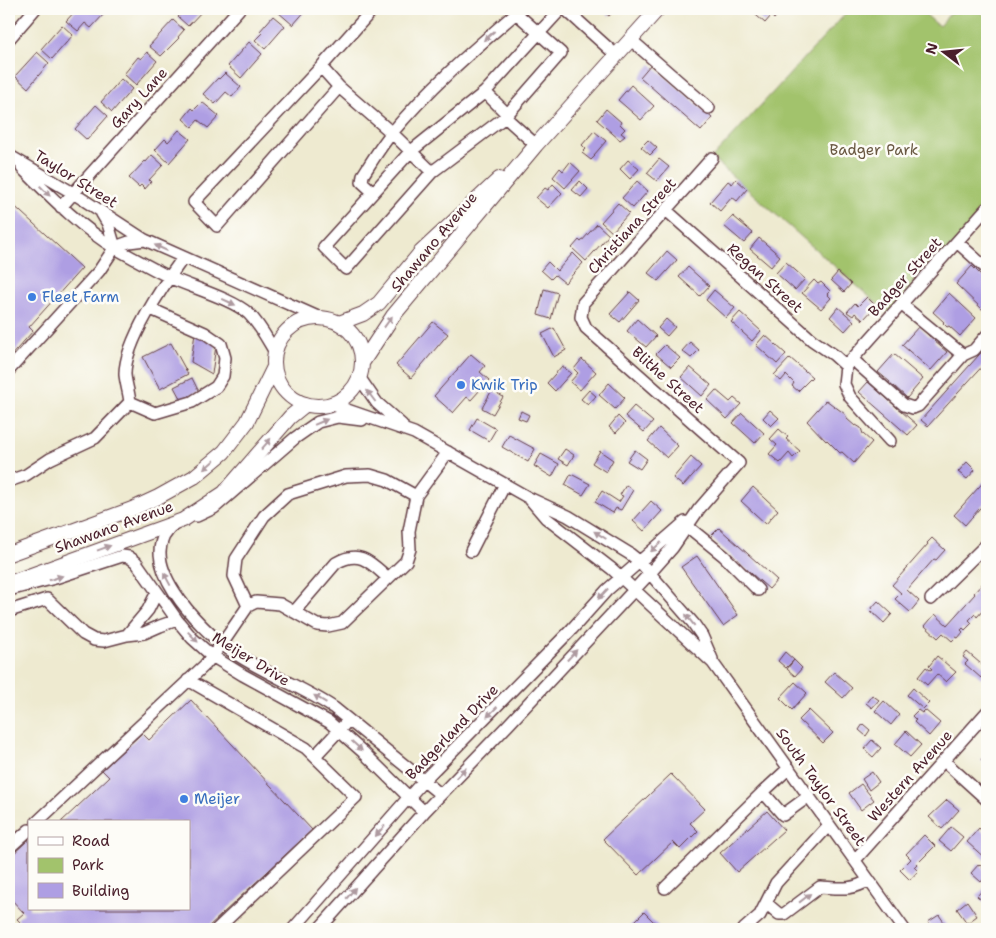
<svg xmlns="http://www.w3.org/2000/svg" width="996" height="938" viewBox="0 0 996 938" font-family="'Shantell Sans',sans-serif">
  <rect width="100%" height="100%" fill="#fdfcf7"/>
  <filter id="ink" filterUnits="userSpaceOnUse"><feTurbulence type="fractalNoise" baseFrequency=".02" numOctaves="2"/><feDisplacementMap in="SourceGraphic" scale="10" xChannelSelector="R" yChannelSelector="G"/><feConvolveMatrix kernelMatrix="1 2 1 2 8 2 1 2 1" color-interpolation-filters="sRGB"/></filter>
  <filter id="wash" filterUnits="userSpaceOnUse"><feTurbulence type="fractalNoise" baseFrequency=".0096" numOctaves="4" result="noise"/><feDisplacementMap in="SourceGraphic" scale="20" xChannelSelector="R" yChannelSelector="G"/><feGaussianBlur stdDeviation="1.12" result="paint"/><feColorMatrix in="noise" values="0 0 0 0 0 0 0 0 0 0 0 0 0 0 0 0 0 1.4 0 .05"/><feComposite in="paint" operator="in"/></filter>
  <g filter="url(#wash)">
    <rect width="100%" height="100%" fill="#eeead0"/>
    <path fill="#a2c36c" stroke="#76714c" d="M850 9H919L939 26 954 9H978L987 18V208L891 316 712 158Z"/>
    <g id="blocks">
      <path fill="#ae9ee3" d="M77 9H100L105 13 91 28 85 23 78 31 66 21Z
        M185 9H204L188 26 178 17Z
        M281 9H307L293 25 278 12Z
        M601 9H616L609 16Z
        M749 9H783L774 19 771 16 765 23Z
        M273 16 285 26 265 49 255 40 262 33 260 31Z
        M173 20 184 30 178 37 179 38 161 56 149 46Z
        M62 25 73 35 52 59 41 49Z
        M249 42 262 54 241 78 228 66Z
        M37 52 49 63 28 88 15 76Z
        M147 52 157 61 136 85 124 74 138 57 141 59Z
        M651 64 712 118 701 131 640 77Z
        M225 73 241 87 232 97 226 92 215 104 203 94 218 78 219 79Z
        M121 79 132 89 112 112 101 102Z
        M631 85 654 106 641 120 618 100Z
        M202 102 219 116 208 128 198 120 192 127 183 119 192 108 194 110Z
        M96 105 108 116 87 140 75 129Z
        M606 109 621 122 620 124 625 129 621 133 625 136 620 140 597 120Z
        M179 130 190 139 169 163 155 150 165 139 168 142Z
        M594 131 606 141 594 155 595 156 591 160 582 153 586 149 582 145Z
        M648 140 657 148 650 155 641 147Z
        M152 155 163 165 149 180 151 182 145 189 141 185 139 187 129 178 145 161 146 162Z
        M659 159 669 167 657 181 647 173Z
        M628 160 639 169 630 179 620 169Z
        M570 162 580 171 565 188 553 177 560 168 563 171Z
        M736 179 747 189 737 201 732 197 720 211 710 202 728 181 732 184Z
        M580 181 588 189 581 197 572 190Z
        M637 181 648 191 633 208 622 198Z
        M553 184 562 193 548 208 536 198 545 188 548 190Z
        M9 201 82 268 29 327 33 331 9 358Z
        M618 203 629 213 612 232 601 222Z
        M733 216 753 233 744 243 724 226Z
        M597 224 609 235 586 261 572 248 579 240 581 242Z
        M759 238 780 256 771 267 750 249Z
        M667 251 677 260 658 281 648 273Z
        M573 253 583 263 565 283 555 275 551 279 541 270 548 262 557 271Z
        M786 262 805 279 795 290 776 273Z
        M972 266 983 277 985 276 987 278V305L983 310 956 284Z
        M688 267 709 286 700 296 679 277Z
        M838 272 851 284 844 292 831 280Z
        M814 280 818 284 821 282 830 291 827 294 831 298 821 309 802 293Z
        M544 289 558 293 551 319 538 315Z
        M714 290 735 308 726 318 706 300Z
        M630 292 639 300 620 322 610 314Z
        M949 293 976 318 960 336 949 326 947 327 943 323 944 322 933 312Z
        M867 297 876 306 863 320 855 313 853 316 847 312 855 303 858 306Z
        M838 307 854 321 845 331 830 317Z
        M740 312 761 331 752 341 731 322Z
        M637 319 656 336 646 347 627 331Z
        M666 319 675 327 667 336 658 328Z
        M433 322 448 334 411 378 396 365Z
        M919 326 930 337 931 335 936 339 934 341 947 352 931 370 902 345Z
        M554 328 566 350 554 357 542 334Z
        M195 333 216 345 212 374 191 362Z
        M765 335 786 354 777 364 756 345Z
        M690 342 699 350 691 358 682 351Z
        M171 343 188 374 160 389 143 357Z
        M665 345 680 358 671 367 656 354Z
        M987 346V361L928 426 921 420Z
        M471 354 485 366 480 372 489 380 471 400 467 397 453 413 434 396Z
        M894 354 923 379 907 398 894 386 893 388 889 384 890 382 878 372Z
        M790 358 812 377 798 391 792 386 794 383 786 375 781 381 774 375Z
        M582 359 596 372 580 390 570 382 578 373 574 369Z
        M562 366 571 373 555 391 547 383Z
        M690 367 711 385 702 396 681 377Z
        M192 378 199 392 181 400 174 387Z
        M868 382 917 425 908 435 859 392Z
        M609 383 625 398 615 409 599 395Z
        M492 390 503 397 493 414 482 408Z
        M589 390 596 396 588 405 581 399Z
        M716 390 730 402 734 398 741 404 727 419 707 400Z
        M826 400 845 414 847 419 855 426 856 425 861 428 863 434 872 442 854 463 842 452 840 453 827 440 826 441 807 421Z
        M634 406 653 422 644 432 625 416Z
        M770 410 779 418 771 426 763 418Z
        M521 411 529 415 526 421 518 418Z
        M742 413 764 433 755 443 733 423Z
        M618 416 625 423 616 433 609 427Z
        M477 418 496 429 489 441 470 430Z
        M659 428 678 446 667 458 648 441Z
        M779 429 788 437 786 439 800 451 793 458 789 453 780 463 769 454 777 445 770 439Z
        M509 435 535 449 528 462 502 447Z
        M565 449 574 455 568 465 558 459Z
        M635 450 647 459 640 469 627 461Z
        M600 451 613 460 606 472 592 463Z
        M541 454 559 464 552 477 534 466Z
        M691 457 701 466 683 486 673 478Z
        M967 462 975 470 967 479 958 472Z
        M571 474 590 484 583 495 565 485Z
        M987 478V500L965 525 954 515Z
        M626 485 633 490 621 510 616 508 613 513 595 502 602 491 619 502 623 496 620 495Z
        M753 487 778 510 766 524 741 501Z
        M651 501 662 511 644 531 633 521Z
        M719 528 777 580 769 589 710 537Z
        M932 538 945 550 936 560 934 559 907 590 919 601 910 612 895 599 901 593 892 585 928 544 927 543Z
        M697 556 738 615 723 626 681 567Z
        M983 583 987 588V603L982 607 984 609 977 617 975 614 969 620 972 623 965 630 963 628 961 630 963 632 958 638 956 637 952 641 943 633 938 638 925 626 935 614 947 625 975 594 974 593Z
        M878 601 892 614 884 623 870 610Z
        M785 652 794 660 786 668 778 661Z
        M967 652 987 669 981 678 965 664 968 661 963 657Z
        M937 656 956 672 946 682 937 674 927 685 918 677 926 667 930 670 932 669 929 666Z
        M794 660 802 668 795 676 787 669Z
        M834 672 852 688 843 698 825 682Z
        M795 682 807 693 792 710 780 698Z
        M913 688 929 703 923 709 907 695Z
        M872 695 879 700 872 708 866 703Z
        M191 700 312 830 206 929H27L17 919 24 913 9 897V870L11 868 9 865V858L29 839V909H189V822H61L109 777 102 770 142 733 149 740Z
        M884 701 899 715 891 725 875 711Z
        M809 710 833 733 823 743 799 720Z
        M918 710 922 713 925 710 940 723 929 736 914 722 916 720 912 716Z
        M863 724 870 730 866 736 859 730Z
        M906 731 921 745 910 757 895 744Z
        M872 740 881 748 873 757 864 749Z
        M987 753V766L981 760Z
        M872 772 879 782 869 790 862 779Z
        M671 774 705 809 690 823 698 831 680 849 673 842 638 875 603 839Z
        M861 784 874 800 861 810 849 793Z
        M947 800 959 810 942 829 929 817Z
        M767 811 784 830 737 872 720 853Z
        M951 827 963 837 951 851 939 841Z
        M979 828 987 836V860L967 842Z
        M924 835 935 846 914 867 918 871 910 880 900 870 911 859 906 854Z
        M979 864 987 872V875L981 882 971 873Z
        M987 885V905L977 896Z
        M967 901 977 916 967 923 957 909Z
        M644 912 661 929H627Z
        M939 915 949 929H933L928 922Z"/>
    </g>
  </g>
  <g filter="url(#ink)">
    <use href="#blocks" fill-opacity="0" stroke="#633d44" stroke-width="1"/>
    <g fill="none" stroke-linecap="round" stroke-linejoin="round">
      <defs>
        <path id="minor" d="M565 9 616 55
          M9 39 35 9
          M630 39 709 108
          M321 67 373 9
          M339 87 217 226 194 202 321 67 339 87 392 133 432 172 505 117 536 145
          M485 92 507 114
          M10 156 73 193 145 240 320 318
          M22 168C51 197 80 227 115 248 133 258 151 268 169 277 190 287 233 299 249 314 260 325 267 339 275 352
          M432 172 346 269 324 247 410 152 485 92 561 9
          M373 192 362 182 363 175C372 161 381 146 391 134 428 89 472 51 516 13L561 53 505 117
          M61 207 239 9
          M666 210 812 340 834 355 846 366
          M102 214 108 224 115 247
          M957 242 987 269
          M901 304 963 355 974 350 987 335
          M852 359 904 405 913 408 918 406 963 355
          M846 366 987 208
          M846 366 844 384 850 397 890 441
          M9 370 99 271 115 247 129 242 145 240
          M359 377 377 403 402 425
          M130 402 155 413 192 402 216 387 223 376 225 358 221 344 205 333 151 309
          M330 404 414 433 529 498 568 516 630 554 640 562 693 623 702 636 712 659
          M9 481 26 475 50 459 95 438 130 402C129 393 126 384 125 375 124 343 164 284 183 258
          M529 498 546 518 612 569 713 663 904 929
          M197 516 214 508 295 438 318 422 338 417 362 420
          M175 524C129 557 201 630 230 650 263 673 301 686 334 708L440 794
          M687 526 724 556 758 590
          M471 551 505 484
          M9 590 55 578 122 556 129 557 136 562 177 620 192 638 212 656 243 675 329 722 363 752 424 812
          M931 599 987 544
          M248 606 234 576 236 559 264 516 288 494 346 476 370 475 387 480 416 496
          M9 611 47 599 83 634 94 640 104 641 127 635 144 633 160 626 177 620
          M294 612 336 563C360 549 371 563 388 578
          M127 635 148 610 157 592
          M188 680 306 748 356 797 217 929
          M315 756 344 725
          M944 761 987 800
          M789 768 763 792 783 815 809 796
          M37 822 205 665 222 644 248 606 256 602 280 604 317 625 328 626 342 623 406 561 410 549 409 531 416 496 448 452
          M9 848 29 830
          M855 860 987 712
          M665 888 763 792
          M766 903 779 914H784L820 887C839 888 852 891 869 880
          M293 929 424 780 572 629 607 590 685 522
          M319 929 424 812 508 725 650 573 673 547 699 509 739 463 586 328 581 317 583 303 712 158
          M744 929 760 915 776 883 829 825"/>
        <path id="major" d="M274 362a44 44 0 1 1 88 0a44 44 0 1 1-88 0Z
          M339 323 363 314 379 303 421 252 499 179
          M362 363 393 316 536 145 658 9
          M9 554 132 509 158 497 194 477 224 452 247 422 274 367
          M9 583 183 520 224 493 290 417 306 404"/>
      </defs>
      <use href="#minor" stroke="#633d44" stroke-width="14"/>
      <use href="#major" stroke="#633d44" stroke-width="16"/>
      <use href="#minor" stroke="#fff" stroke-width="11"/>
      <use href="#major" stroke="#fff" stroke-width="14"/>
    </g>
    <defs><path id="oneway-solid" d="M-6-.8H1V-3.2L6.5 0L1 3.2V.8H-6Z" transform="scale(1.25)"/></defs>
    <g fill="#ae9aa0">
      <use href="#oneway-solid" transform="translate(489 36) rotate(139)"/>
      <use href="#oneway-solid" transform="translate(45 191) rotate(45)"/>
      <use href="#oneway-solid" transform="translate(161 248) rotate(-155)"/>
      <use href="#oneway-solid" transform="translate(229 302) rotate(25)"/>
      <use href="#oneway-solid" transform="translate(388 322) rotate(-54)"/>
      <use href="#oneway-solid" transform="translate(371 396) rotate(-127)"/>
      <use href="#oneway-solid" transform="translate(321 422) rotate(-23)"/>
      <use href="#oneway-solid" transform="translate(266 444) rotate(-49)"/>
      <use href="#oneway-solid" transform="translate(209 465) rotate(139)"/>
      <use href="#oneway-solid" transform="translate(600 535) rotate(-148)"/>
      <use href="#oneway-solid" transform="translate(656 547) rotate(138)"/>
      <use href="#oneway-solid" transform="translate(104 548) rotate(-20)"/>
      <use href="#oneway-solid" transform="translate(56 578) rotate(-18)"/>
      <use href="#oneway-solid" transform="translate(167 579) rotate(-118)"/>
      <use href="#oneway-solid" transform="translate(603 594) rotate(133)"/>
      <use href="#oneway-solid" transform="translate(690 620) rotate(-128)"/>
      <use href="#oneway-solid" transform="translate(193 637) rotate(46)"/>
      <use href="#oneway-solid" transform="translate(572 655) rotate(-47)"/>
      <use href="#oneway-solid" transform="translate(320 699) rotate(-149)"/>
      <use href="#oneway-solid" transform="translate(492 712) rotate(135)"/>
      <use href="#oneway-solid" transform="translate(357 746) rotate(43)"/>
      <use href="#oneway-solid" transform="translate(461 773) rotate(-45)"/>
      <use href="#oneway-solid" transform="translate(380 831) rotate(131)"/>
      <use href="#oneway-solid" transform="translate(351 893) rotate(-50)"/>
      <use href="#oneway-solid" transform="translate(805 898) rotate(-38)"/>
    </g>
  </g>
  <g fill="#3f7fe0" stroke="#fdfcf7" stroke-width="2">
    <circle cx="32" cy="297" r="5"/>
    <circle cx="461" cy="385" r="5"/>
    <circle cx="184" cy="799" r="5"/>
  </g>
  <g text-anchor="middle" stroke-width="5" stroke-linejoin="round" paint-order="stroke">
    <g font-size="15" fill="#4a1f2b" stroke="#fdfcf7">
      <text transform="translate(139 98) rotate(-48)" y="5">Gary Lane</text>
      <text transform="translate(76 179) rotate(32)" y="5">Taylor Street</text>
      <text transform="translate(632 226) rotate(-48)" y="5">Christiana Street</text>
      <text transform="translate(434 242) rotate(-50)" y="5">Shawano Avenue</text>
      <text transform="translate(905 277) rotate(-48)" y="5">Badger Street</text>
      <text transform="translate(765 278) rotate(42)" y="5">Regan Street</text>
      <text transform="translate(668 380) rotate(42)" y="5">Blithe Street</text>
      <text transform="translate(114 527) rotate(-20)" y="5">Shawano Avenue</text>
      <text transform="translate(251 659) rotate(32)" y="5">Meijer Drive</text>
      <text transform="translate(452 732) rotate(-46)" y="5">Badgerland Drive</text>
      <text transform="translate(910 776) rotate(-48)" y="5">Western Avenue</text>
      <text transform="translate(821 787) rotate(54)" y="5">South Taylor Street</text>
    </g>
    <g font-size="15" fill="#695842" stroke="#fdfcf7">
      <text x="874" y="155">Badger Park</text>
    </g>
    <g font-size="15" fill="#366cbe" stroke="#fdfcf7" text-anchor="start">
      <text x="42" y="302">Fleet Farm</text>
      <text x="471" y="390">Kwik Trip</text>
      <text x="194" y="804">Meijer</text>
    </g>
  </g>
  <rect width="996" height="938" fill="none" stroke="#fdfcf7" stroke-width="30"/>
  <rect x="28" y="820" width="162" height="90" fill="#fdfcf7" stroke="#b5a4a5"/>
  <rect x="38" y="837" width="25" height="8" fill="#ffffff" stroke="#b5a4a5"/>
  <text x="72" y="846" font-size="15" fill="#4a1f2b">Road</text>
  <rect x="38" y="858" width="25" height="15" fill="#a2c36c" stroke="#b5a4a5"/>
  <text x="72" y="870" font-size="15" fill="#4a1f2b">Park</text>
  <rect x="38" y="883" width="25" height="15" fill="#ae9ee3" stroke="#b5a4a5"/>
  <text x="72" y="896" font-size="15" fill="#4a1f2b">Building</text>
  <g transform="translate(944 52) rotate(286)" stroke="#fdfcf7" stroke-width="4" paint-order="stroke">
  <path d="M0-4L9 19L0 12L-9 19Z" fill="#4a1f2b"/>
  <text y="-8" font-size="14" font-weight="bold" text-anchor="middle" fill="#4a1f2b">N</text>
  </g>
</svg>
